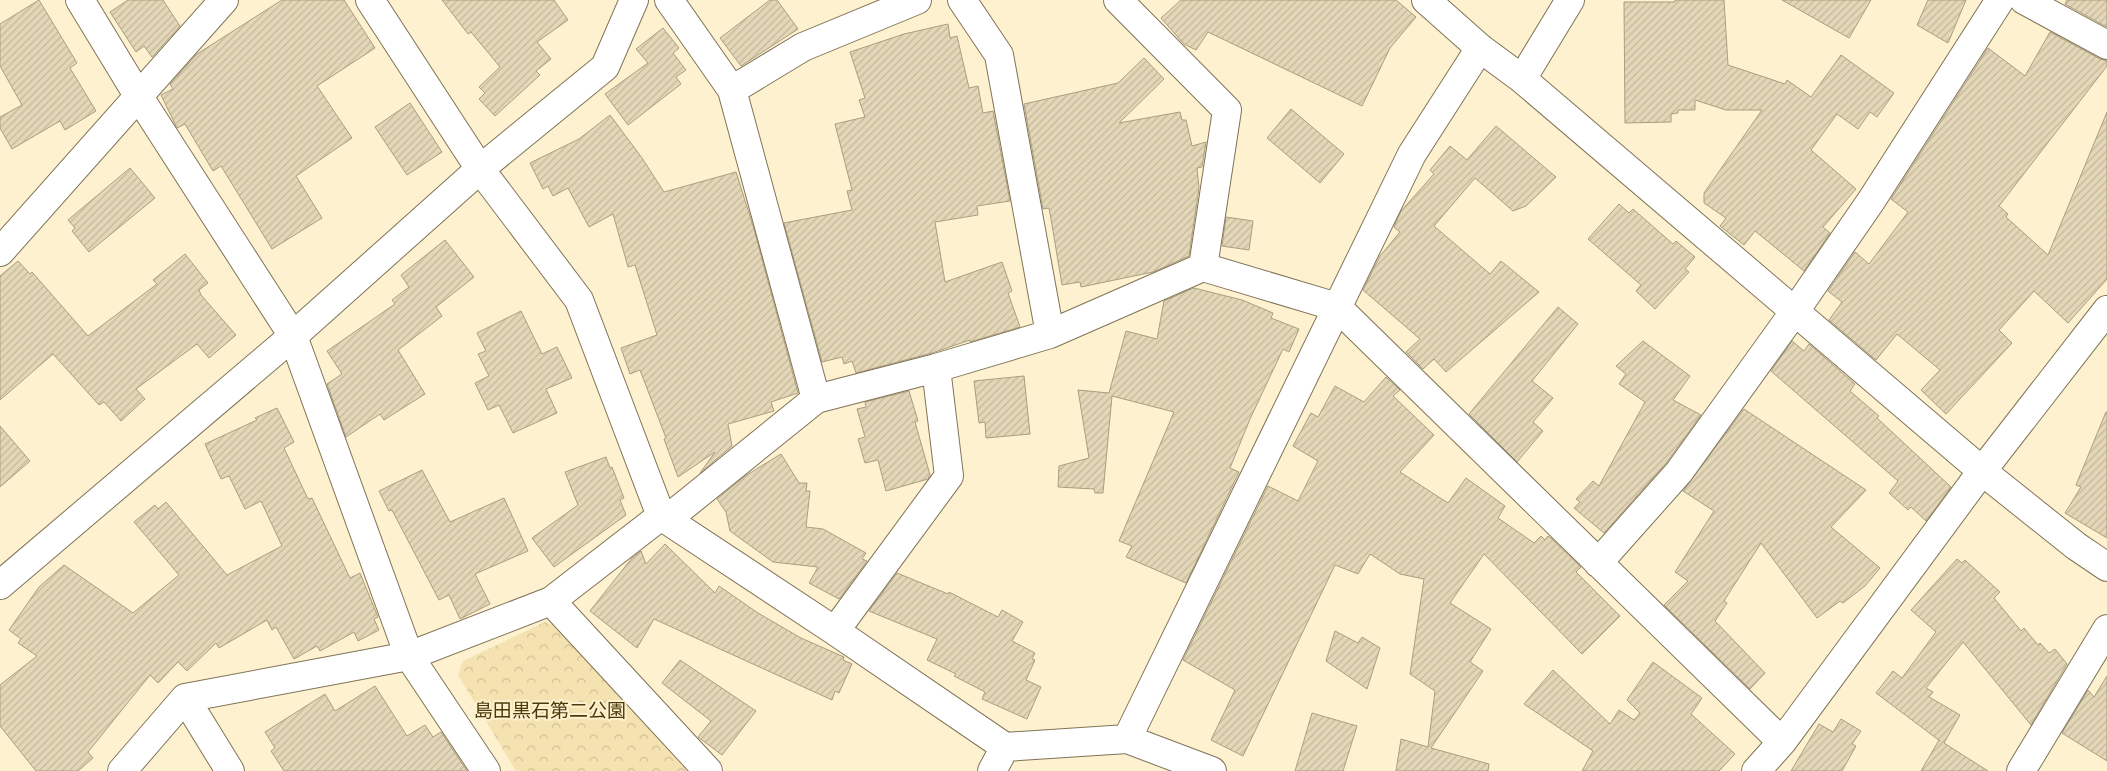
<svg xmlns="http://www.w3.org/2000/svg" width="2107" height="771" viewBox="0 0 2107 771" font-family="Commissioner,'Noto Sans JP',sans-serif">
  <defs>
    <pattern id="forest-crowns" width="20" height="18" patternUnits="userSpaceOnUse" patternTransform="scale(1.25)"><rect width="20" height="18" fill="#f5e2b1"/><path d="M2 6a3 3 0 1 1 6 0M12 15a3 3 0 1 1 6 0" fill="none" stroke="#d1c197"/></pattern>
    <pattern id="building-hatch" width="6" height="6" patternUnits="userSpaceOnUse" patternTransform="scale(1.25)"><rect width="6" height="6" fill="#e4d7b8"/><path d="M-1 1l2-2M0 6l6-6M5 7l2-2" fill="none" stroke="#c3b79d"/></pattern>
  </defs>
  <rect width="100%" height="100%" fill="#fdf1d0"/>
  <path fill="url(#forest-crowns)" d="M545 622 557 626 687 771H516L458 675 463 661Z"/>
  <path fill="url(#building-hatch)" stroke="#a99e7f" d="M39 0 77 63 70 68 96 111 65 130 60 121 12 149 0 128V117L22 105 0 66V24Z
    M128 0H163L180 26 152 57 144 46 136 52 110 12Z
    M282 0H344L375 48 317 86 352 138 296 176 322 218 272 249 221 166 213 171 185 124 177 128 161 95 173 89 170 84 197 54Z
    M442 0H554L568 20 537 42 551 59 536 71 540 75 495 116 479 99 485 93 479 87 500 67 471 32 468 34Z
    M770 0H777L798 29 741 66 720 38Z
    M1181 0H1396L1416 17 1390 48 1362 106 1208 32 1196 50 1184 44 1161 18Z
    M1675 0H1724L1728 65 1785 84 1787 80 1811 97 1841 55 1894 93 1877 117 1870 112 1858 129 1837 114 1811 150 1856 189 1823 227 1830 233 1804 271 1755 231 1744 245 1720 226 1726 218 1704 203V193L1762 110H1726L1695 100V110H1678V113L1671 114V122L1625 123 1624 2H1675Z
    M1782 0H1871L1849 38Z
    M1928 0H1966L1948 43 1917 25Z
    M2067 0H2107V27L2065 4Z
    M948 24 950 38 957 36 969 88 978 86 983 113 993 111 1010 201 977 206 978 215 935 222 945 282 1002 262 1012 291 1008 293 1020 327 970 342V340L932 353 856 373 852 361 844 364 842 357 822 362 784 223 852 210 847 191 852 190 835 124 865 117 859 100 865 98 850 52 904 34Z
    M663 28 679 48 673 53 686 70 676 77 681 84 628 125 605 94 648 63 636 49Z
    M2050 32 2100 59 2107 61V66L1999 206 2008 214 2006 217 2048 255 2107 112V279L2068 323 2034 291 1999 330 2012 343 1946 414 1921 390 1940 370 1897 334 1876 360 1829 320 1842 302 1828 291 1855 252 1869 264 1908 212 1891 199 1988 48 2025 76Z
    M1144 58 1164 79 1119 123 1180 112 1182 120H1186L1192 146 1206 142 1202 167 1197 168 1199 188 1189 256 1153 272 1081 287 1080 282 1062 285 1052 225 1049 208 1043 209 1024 104 1118 83Z
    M410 103 442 152 407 175 375 127Z
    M1291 109 1344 154 1320 183 1267 138Z
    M610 115 642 158 664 192 736 172 754 229 798 393 771 402 774 411 728 424 732 446 700 473 715 452 678 477 664 439 666 438 640 370 630 374 621 348 657 335 635 265 628 267 613 214 589 227 568 188 553 196 548 186 543 189 530 163 579 139Z
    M1496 126 1556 177 1526 206 1513 211 1475 178 1434 226 1490 274 1501 261 1539 292 1446 372 1434 359 1423 369 1406 352 1420 339 1363 290 1380 256 1400 232 1394 227 1401 211 1434 174 1430 170 1450 146 1467 160Z
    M130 168 155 198 89 252 72 231 75 228 68 220Z
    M1619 204 1629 213 1633 209 1673 244 1676 241 1695 257 1685 269 1689 272 1655 309 1636 291 1641 285 1588 239Z
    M1226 217 1253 221 1249 250 1222 246Z
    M445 240 474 277 436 307 442 316 398 350 425 394 384 420 380 414 346 437 327 384 342 374 327 351 395 304 392 300 409 287 401 275Z
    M185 254 208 283 199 290 201 295 236 335 209 358 197 344 136 389 145 399 121 421 104 402 99 405 53 354 0 400V276L18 261 30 274 32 272 88 336 157 284 153 280Z
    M1194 288 1242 300 1273 313 1271 318 1299 329 1289 352 1283 349 1250 419 1230 468 1239 472 1186 583 1126 557 1132 546 1119 541 1174 412 1112 396 1103 493H1095L1094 489 1058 487 1059 466 1089 458 1078 390 1109 393 1126 331 1157 339 1164 301Z
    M1558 307 1578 324 1532 381 1553 398 1533 422 1543 431 1517 462 1469 414Z
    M521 311 542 354 557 347 572 378 546 389 557 413 513 433 499 405 488 410 475 383 489 376 478 354 486 351 477 333Z
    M1643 341 1690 376 1673 400 1701 415 1667 462 1604 533 1574 508 1580 502 1576 499 1593 481 1599 486 1645 402 1619 384 1626 374 1616 366Z
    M1792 341 1804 351 1809 344 1855 384 1850 391 1879 416 1877 418 1951 487 1926 521 1911 507 1908 510 1889 493 1898 481 1771 371Z
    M1024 376 1030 434 986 438 985 422 979 423 974 381Z
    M1386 377 1400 390 1393 396 1434 435 1400 472 1448 503 1466 478 1505 506 1498 518 1534 543 1541 536 1545 540 1548 536 1553 540 1581 567 1576 572 1620 616 1582 654 1484 554 1450 603 1491 629 1470 662 1483 671 1431 748 1489 764 1488 771H1396L1401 739 1428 747 1435 691 1410 674 1424 579 1400 574 1370 554 1358 574 1335 565 1243 756 1211 740 1235 690 1183 660 1268 486 1298 501 1318 461 1293 446 1311 413 1318 417 1335 386 1364 402Z
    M909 391 918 421 915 422 930 475 928 479 886 491 878 460 865 463 858 439 865 437 857 409 866 407 865 402Z
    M277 408 294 442 284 448 308 499 312 498 350 578 360 573 378 617 374 619 379 630 358 641 354 632 320 651 317 646 294 659 276 627 272 630 267 620 219 648 216 643 187 671 178 662 158 683 150 675 88 752 93 758 78 771H36L0 726V685L37 656 18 643 21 639 9 630 39 587 64 565 133 613 179 575 134 522 155 505 158 509 166 502 227 575 282 546 261 501 245 509 229 476 221 479 205 444 257 420 255 418Z
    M1744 409 1866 490 1831 527 1880 568 1865 586 1843 603 1840 601 1817 618 1761 543 1724 601 1727 603 1715 621 1765 673 1750 689 1664 605 1688 581 1675 572 1714 511 1683 491Z
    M2106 412H2107V538L2065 513 2081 487 2076 485Z
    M0 426 30 461 0 487Z
    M781 454 799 483H807L806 491H810L806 527 823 529 866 553 862 559 867 561 839 599 809 583 818 567 773 562 730 531 726 512 717 499 745 476Z
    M606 457 610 468 612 467 624 498 620 500 626 515 554 567 532 538 578 505 565 472Z
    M422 470 450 522 504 498 528 551 475 574 490 604 460 619 449 595 439 600 392 510 389 511 379 491Z
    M665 544 715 593 719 586 758 613 801 638 844 657 843 660 852 664 839 693 835 691 832 700 654 619 637 648 590 611 632 558 641 551 646 564Z
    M1957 559 1962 563 1965 560 2000 592 1994 598 2021 631 2024 628 2038 645 2040 643 2049 653 2055 649 2067 664 2031 725 1963 642 1926 688 1933 692 1929 697 1960 715 1944 743 1988 771H1921L1939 740 1940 741 1876 693 1893 671 1902 678 1936 632 1911 610Z
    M897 573 948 594 949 592 998 617 1002 610 1023 622 1012 641 1035 653 1032 659 1035 660 1026 680 1041 687 1027 719 982 699 985 692 954 676 956 674 927 660 937 639 869 611Z
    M1335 631 1358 643 1362 637 1380 648 1367 689 1326 661Z
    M680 660 756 711 722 755 698 737 711 721 662 683Z
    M1653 662 1702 698 1691 714 1735 754 1719 771H1582L1593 751 1524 704 1553 670 1610 724 1619 710 1634 720 1640 713 1627 700Z
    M2107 676V761L2062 733 2088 690 2094 697Z
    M375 686 407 736 425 725 433 737 441 732 467 771H284L271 751 275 748 265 732 325 694 335 711Z
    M1312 713 1357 726 1343 771H1295Z
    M1841 719 1861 731 1852 744 1856 746 1842 771H1791L1819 724 1833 732Z"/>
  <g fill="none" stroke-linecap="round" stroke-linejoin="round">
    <defs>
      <path id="minor" d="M80 0 139 97 293 336 409 656 486 771
        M370 0 480 169 579 300 661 516 835 631 1005 747 1127 739 1212 771
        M669 0 732 90 816 399
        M962 0 999 55 1050 334
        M1118 0 1227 110 1203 267
        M1426 0 1480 48 1522 79 1982 471 2076 546 2107 567
        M2024 0 2107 45
        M1522 79 1570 0
        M732 90 803 47 917 0
        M0 252 224 0
        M1598 563 1679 472 1795 311 1871 201 2000 0
        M0 585 293 336 480 169 605 67 634 0
        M551 601 708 771
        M835 631 949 476 936 368
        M185 698 230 771
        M1127 739 1412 154 1480 48
        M122 771 185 698 409 656 551 601 661 516 676 512 816 399 936 368 1050 334 1203 267 1337 307 1782 742
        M992 771 1005 747
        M1756 771 1782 742 1982 471 2107 310
        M2021 771 2107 629"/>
    </defs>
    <use href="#minor" stroke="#807457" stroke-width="30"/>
    <use href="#minor" stroke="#fff" stroke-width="28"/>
  </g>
  <g text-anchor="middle" stroke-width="4" stroke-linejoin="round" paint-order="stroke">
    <g font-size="19" fill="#4c3b08" stroke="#fdf1d0">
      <text x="550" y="717">島田黒石第二公園</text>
    </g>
  </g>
</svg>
